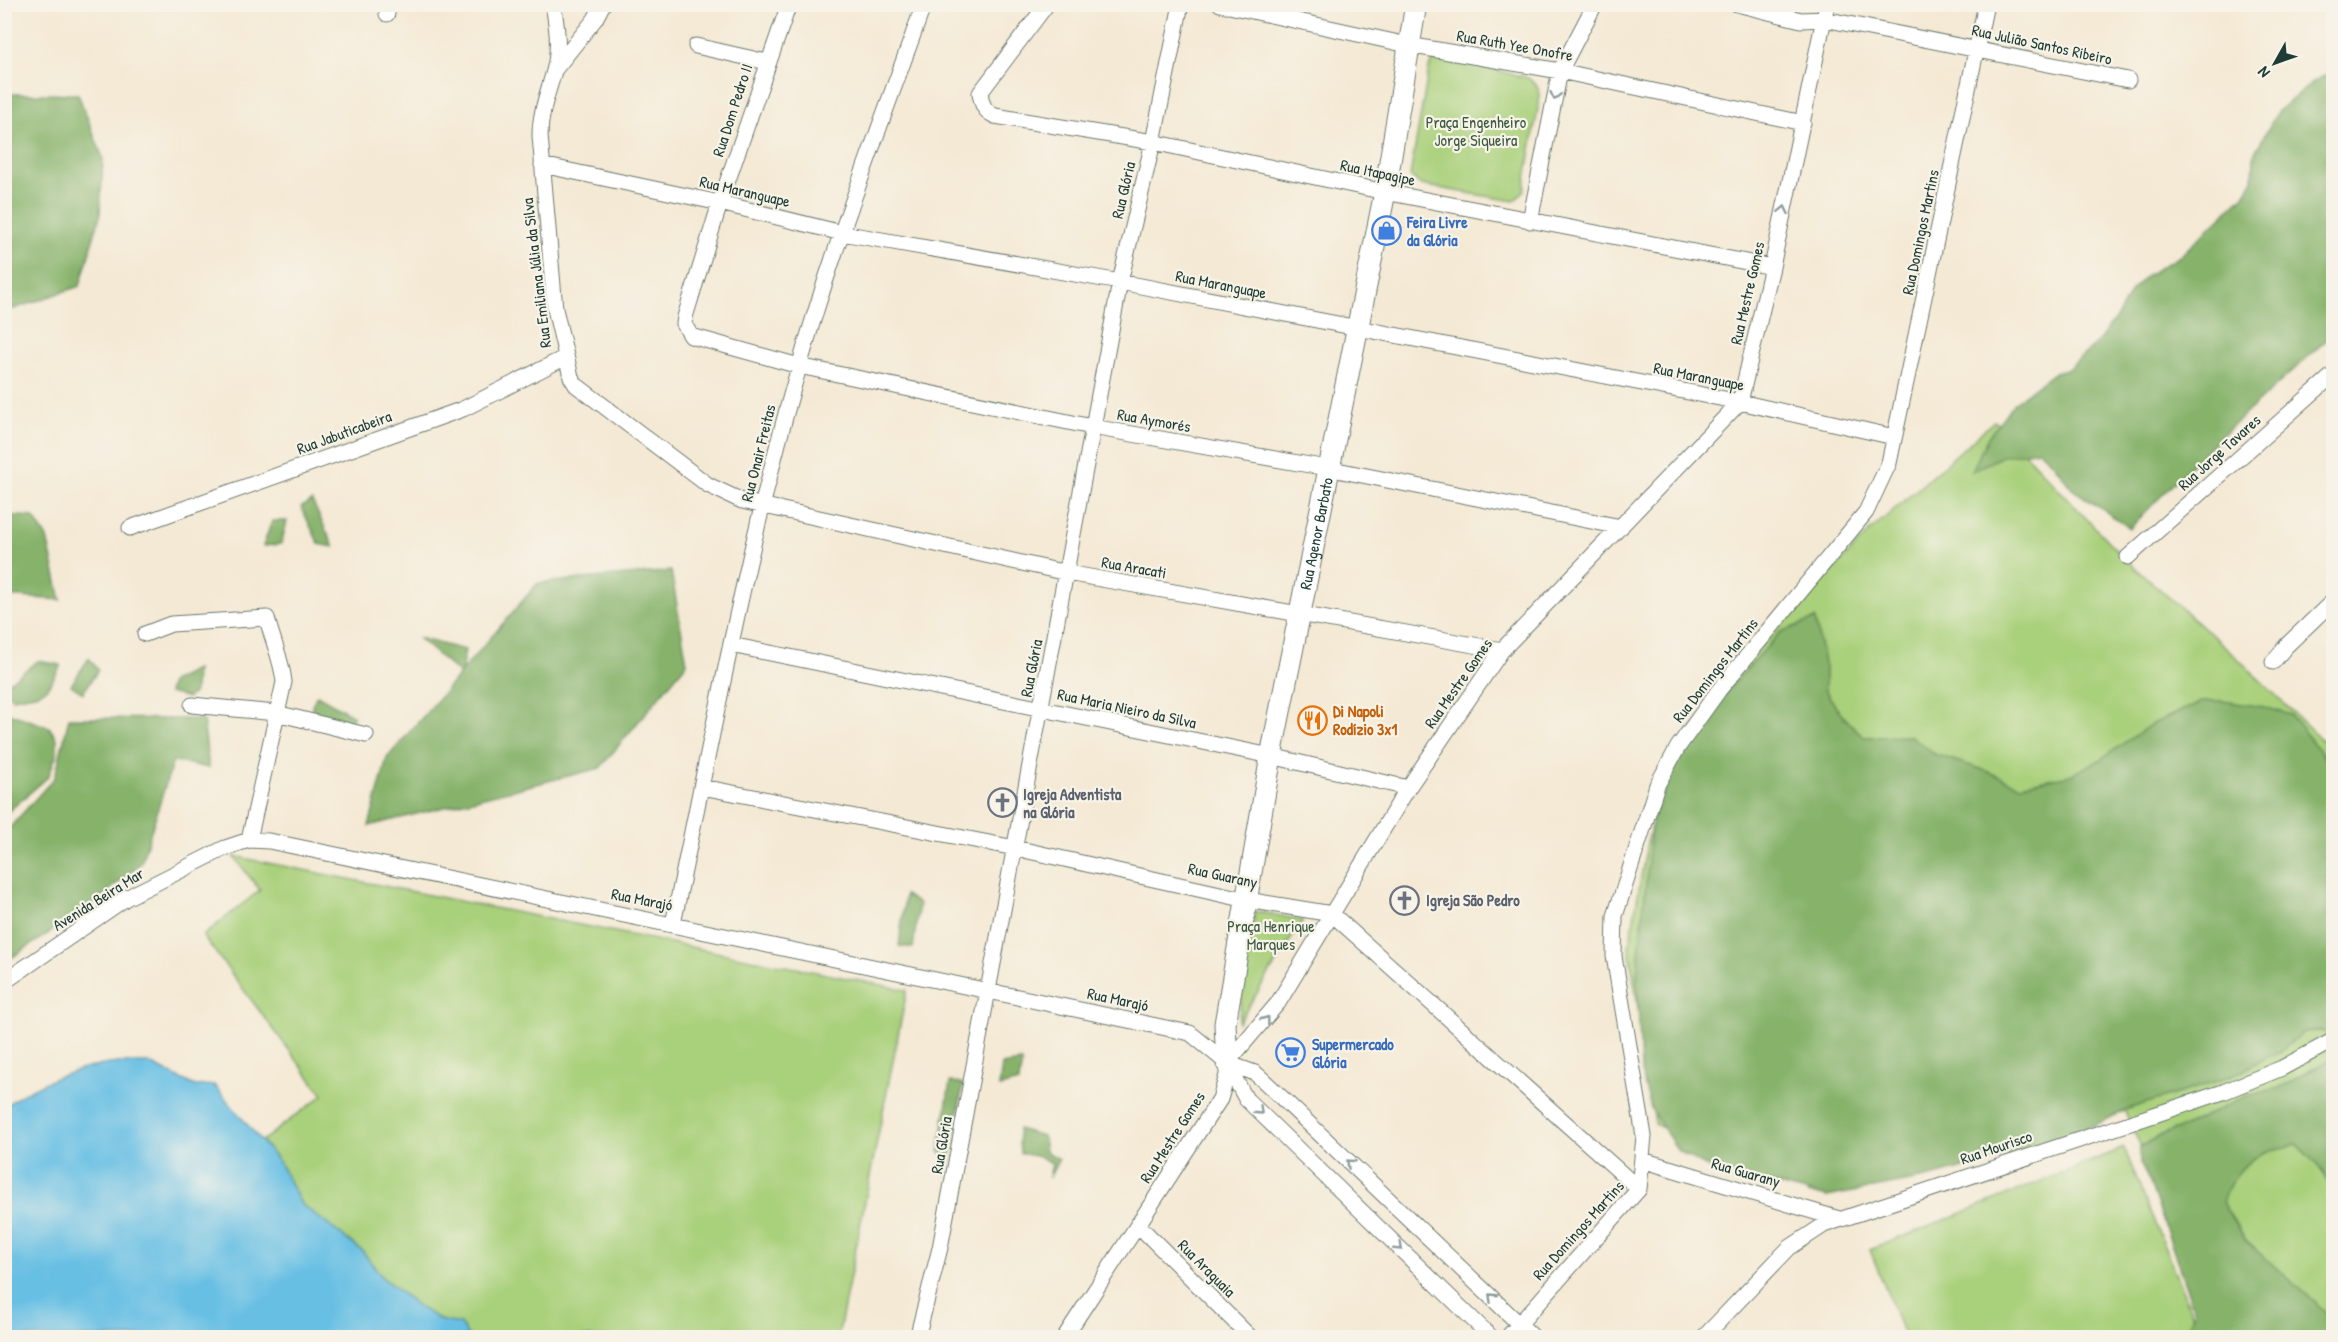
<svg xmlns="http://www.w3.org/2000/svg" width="2338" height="1342" viewBox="0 0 2338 1342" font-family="'Patrick Hand',sans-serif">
  <rect width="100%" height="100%" fill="#f7f3e8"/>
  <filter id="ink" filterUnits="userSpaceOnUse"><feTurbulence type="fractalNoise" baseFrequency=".0167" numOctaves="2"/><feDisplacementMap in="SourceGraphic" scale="12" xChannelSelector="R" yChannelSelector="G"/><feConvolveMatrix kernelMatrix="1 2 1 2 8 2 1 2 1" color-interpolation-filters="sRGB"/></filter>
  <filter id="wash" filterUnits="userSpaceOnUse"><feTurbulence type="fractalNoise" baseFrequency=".008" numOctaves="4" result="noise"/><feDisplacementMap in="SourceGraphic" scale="24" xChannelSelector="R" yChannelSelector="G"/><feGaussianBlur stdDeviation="1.35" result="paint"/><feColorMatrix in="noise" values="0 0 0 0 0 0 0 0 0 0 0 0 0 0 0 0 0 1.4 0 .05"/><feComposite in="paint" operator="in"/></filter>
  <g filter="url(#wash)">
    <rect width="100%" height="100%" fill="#f4e9d4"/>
    <path fill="#a9d07a" stroke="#648657" stroke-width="1.5" d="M1443 58 1528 78 1537 86 1540 96 1524 191 1514 201 1421 185 1410 176 1429 68 1434 60Z
      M1994 421 2123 557 2228 649 2333 751V1337L2225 1331 2120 1101 1964 1152 1810 1194 1655 1124 1629 947 1648 837 1677 764 1737 672 1870 531Z
      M233 856 907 990 838 1337H469L460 1325 442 1321 420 1308 383 1278 362 1251 301 1204 279 1162 262 1141 323 1095 203 936 260 890Z
      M1255 911 1303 920 1238 1023Z
      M2124 1148 2200 1333 2188 1338 1905 1337 1870 1250Z"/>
    <path fill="#86b26a" stroke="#52784f" stroke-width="1.5" d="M2333 71V334L2208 448 2130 528 2072 489 2054 464 2038 450 2003 456 1972 471 1988 437 2014 403 2052 374 2069 368 2096 344 2119 314 2131 291 2147 275 2180 256 2244 195 2253 180 2254 154 2278 111 2313 82Z
      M4 94H78L103 158 100 216 80 286 5 312Z
      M312 501 334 547 319 544 301 507Z
      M4 515 33 517 47 538 61 600 5 596Z
      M272 521H287L281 544 263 546Z
      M671 571 687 663 600 768 369 826 387 758 460 674 418 638 465 650 461 672 538 583Z
      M1815 619 1825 667V690L1840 713 1864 737 1911 736 1934 754 1981 769 2020 785 2070 775 2096 762 2152 724 2201 702 2222 701 2264 707 2291 715 2333 768V1036L2322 1031 2302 1032 2284 1049 2227 1078 2128 1109 2095 1125 2020 1152 1931 1177 1827 1197 1711 1169 1678 1151 1651 1109 1641 1071 1637 974 1652 820 1688 733 1781 632Z
      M89 658 98 670 83 693 71 685Z
      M38 661 61 665C45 696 45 692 12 698L5 693V685Z
      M196 670 195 691 188 698 168 693 171 682Z
      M317 695 354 716 351 722 313 713 312 705Z
      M5 712 49 727 57 739V753L48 777 5 814Z
      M69 718 203 719 209 768 173 761 141 863 96 902 5 962V833L55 777Z
      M905 895 919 904 913 948 899 946Z
      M2333 1058V1186L2317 1165 2296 1144C2287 1148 2277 1148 2268 1151 2245 1159 2230 1180 2222 1202L2246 1241 2333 1318V1337H2186L2194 1310 2150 1183 2140 1163 2139 1148 2165 1133 2184 1127 2246 1096 2279 1088Z
      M1022 1062 1019 1082 999 1087 1002 1065Z
      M950 1082 963 1084 950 1162 939 1152Z
      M1018 1129 1043 1136 1045 1151 1059 1159 1049 1178 1052 1163 1040 1157 1020 1153Z"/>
    <path fill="#67bfe4" stroke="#437e8c" stroke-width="1.5" d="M118 1063H148L195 1086 214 1085 279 1162 301 1204 362 1251 383 1278 420 1308 442 1321 460 1324 469 1337H5V1106C38 1082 77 1067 118 1063Z"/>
  </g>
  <g filter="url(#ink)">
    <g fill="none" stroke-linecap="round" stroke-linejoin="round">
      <defs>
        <path id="street" d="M387 4V14
          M553 4C557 27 560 48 554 71 548 93 540 112 540 136L555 309 571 377 576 385 708 485 742 501 1067 573 1502 650
          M789 4 720 203 685 317 684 324 691 336 799 366 1092 427 1327 468 1621 527
          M1047 4 980 93C982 105 984 111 995 116L1153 142 1385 192 1772 267
          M1220 4 1408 45 1560 71 1803 123
          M1737 4 1801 20 1824 19 2128 80
          M696 46 767 62
          M556 68 595 19 603 4
          M542 165 720 203 842 233 1120 282 1740 402 1894 437
          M1530 221 1560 71 1595 4
          M130 528 463 409 564 358
          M2128 557 2334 374
          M145 634 171 624 267 618C272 640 282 660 284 682L249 840
          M731 645 1271 756 1408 788
          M2273 662 2286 646 2334 600
          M192 705 276 713 366 735
          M702 787 1015 848 1247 900 1332 914 1639 1189
          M673 924C712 738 746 550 799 367 834 244 881 125 924 4
          M4 982 126 898 225 848 249 840 269 841 1190 1033 1227 1063 1255 1073 1263 1080 1534 1338
          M1228 1066 1246 1099 1492 1338
          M1642 1160 1839 1219
          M1138 1225 1251 1338
          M917 1338 940 1248 1120 282 1153 142 1181 4
          M1064 1338 1220 1099 1227 1075V1063L1278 1003 1408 788 1502 650 1740 402 1772 267 1827 4
          M1507 1338 1639 1189 1644 1136 1614 956 1615 916 1657 785 1678 747 1719 690 1866 512 1889 463 1986 4
          M1703 1338 1789 1248 1824 1225 2223 1092 2282 1068 2334 1040"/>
        <g id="secondary">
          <path id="s1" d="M1227 1063 1225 1024 1271 756 1385 192 1416 4"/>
        </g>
      </defs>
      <use href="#street" stroke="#6a796c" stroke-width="17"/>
      <use href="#secondary" stroke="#6a796c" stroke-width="23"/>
      <use href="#street" stroke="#fff" stroke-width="15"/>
      <use href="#secondary" stroke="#fff" stroke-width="21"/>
    </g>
    <defs><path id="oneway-chevron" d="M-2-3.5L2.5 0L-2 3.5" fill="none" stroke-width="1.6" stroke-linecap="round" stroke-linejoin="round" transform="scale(1.5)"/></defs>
    <g stroke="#8f9e9a">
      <use href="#oneway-chevron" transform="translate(1555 96) rotate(101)"/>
      <use href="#oneway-chevron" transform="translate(1784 210) rotate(-78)"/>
      <use href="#oneway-chevron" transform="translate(1266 1020) rotate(-53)"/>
      <use href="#oneway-chevron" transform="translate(1259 1111) rotate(44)"/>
      <use href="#oneway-chevron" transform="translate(1350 1163) rotate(-137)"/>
      <use href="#oneway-chevron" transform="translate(1399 1247) rotate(44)"/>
      <use href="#oneway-chevron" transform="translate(1492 1297) rotate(-137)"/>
    </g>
  </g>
  <defs>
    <symbol id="shop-ring" viewBox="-11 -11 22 22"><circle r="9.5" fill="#f7f3e8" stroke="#3f7fe0" stroke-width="1.5"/><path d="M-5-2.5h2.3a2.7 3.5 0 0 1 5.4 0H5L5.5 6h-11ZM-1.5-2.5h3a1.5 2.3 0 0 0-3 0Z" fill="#3f7fe0"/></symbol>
    <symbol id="restaurant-ring" viewBox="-11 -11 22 22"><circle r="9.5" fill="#f7f3e8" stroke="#e8710a" stroke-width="1.5"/><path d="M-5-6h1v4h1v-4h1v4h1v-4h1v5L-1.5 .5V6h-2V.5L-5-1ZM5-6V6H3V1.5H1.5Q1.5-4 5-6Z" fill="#e8710a"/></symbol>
    <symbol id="church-ring" viewBox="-11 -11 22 22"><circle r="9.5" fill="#f7f3e8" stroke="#6b7280" stroke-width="1.5"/><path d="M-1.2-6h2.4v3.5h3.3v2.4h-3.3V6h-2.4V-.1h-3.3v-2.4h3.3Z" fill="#6b7280"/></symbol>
    <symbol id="supermarket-ring" viewBox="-11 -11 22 22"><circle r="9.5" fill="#f7f3e8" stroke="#3f7fe0" stroke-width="1.5"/><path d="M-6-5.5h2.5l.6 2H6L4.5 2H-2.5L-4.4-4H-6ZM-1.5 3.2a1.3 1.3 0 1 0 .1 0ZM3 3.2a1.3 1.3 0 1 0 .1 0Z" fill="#3f7fe0"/></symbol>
  </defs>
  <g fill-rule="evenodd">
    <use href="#shop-ring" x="1370" y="214" width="33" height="33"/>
    <use href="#restaurant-ring" x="1296" y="704" width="33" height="33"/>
    <use href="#church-ring" x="986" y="786" width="33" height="33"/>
    <use href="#church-ring" x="1388" y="884" width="33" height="33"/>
    <use href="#supermarket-ring" x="1274" y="1036" width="33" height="33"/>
  </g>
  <g text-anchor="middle" stroke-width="4.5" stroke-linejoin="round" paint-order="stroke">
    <g font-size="16" fill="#1f3d34" stroke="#f7f3e8">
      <text transform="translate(2042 44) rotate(12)" y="6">Rua Julião Santos Ribeiro</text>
      <text transform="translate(1515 45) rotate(10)" y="6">Rua Ruth Yee Onofre</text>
      <text transform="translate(732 110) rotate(-72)" y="6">Rua Dom Pedro II</text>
      <text transform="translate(1378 172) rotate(12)" y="6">Rua Itapagipe</text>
      <text transform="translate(1123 190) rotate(-77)" y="6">Rua Glória</text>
      <text transform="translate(745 191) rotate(13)" y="6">Rua Maranguape</text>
      <text transform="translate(1920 232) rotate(-78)" y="6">Rua Domingos Martins</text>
      <text transform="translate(536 273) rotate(-97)" y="6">Rua Emiliana Júlia da Silva</text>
      <text transform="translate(1221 284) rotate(11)" y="6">Rua Maranguape</text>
      <text transform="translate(1747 293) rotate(-77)" y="6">Rua Mestre Gomes</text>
      <text transform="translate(1699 376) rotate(11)" y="6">Rua Maranguape</text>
      <text transform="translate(1154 420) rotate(10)" y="6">Rua Aymorés</text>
      <text transform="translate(344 432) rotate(-20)" y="6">Rua Jabuticabeira</text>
      <text transform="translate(2219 452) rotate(-42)" y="6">Rua Jorge Tavares</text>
      <text transform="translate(758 453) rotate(-76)" y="6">Rua Onair Freitas</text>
      <text dy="6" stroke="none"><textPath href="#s1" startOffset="538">Rua Agenor Barbato</textPath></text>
      <text transform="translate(1134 567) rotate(10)" y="6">Rua Aracati</text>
      <text transform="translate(1031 668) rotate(-79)" y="6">Rua Glória</text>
      <text transform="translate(1715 670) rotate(-52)" y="6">Rua Domingos Martins</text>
      <text transform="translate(1458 683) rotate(-55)" y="6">Rua Mestre Gomes</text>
      <text transform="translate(1127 708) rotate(12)" y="6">Rua Maria Nieiro da Silva</text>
      <text transform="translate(1223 875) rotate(12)" y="6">Rua Guarany</text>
      <text transform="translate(98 899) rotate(-32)" y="6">Avenida Beira Mar</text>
      <text transform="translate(642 899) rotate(11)" y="6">Rua Marajó</text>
      <text transform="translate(1118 999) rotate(12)" y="6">Rua Marajó</text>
      <text transform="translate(1172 1137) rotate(-57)" y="6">Rua Mestre Gomes</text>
      <text transform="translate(941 1145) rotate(-80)" y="6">Rua Glória</text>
      <text transform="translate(1996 1147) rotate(-19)" y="6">Rua Mourisco</text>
      <text transform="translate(1746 1172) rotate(16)" y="6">Rua Guarany</text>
      <text transform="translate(1578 1230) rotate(-48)" y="6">Rua Domingos Martins</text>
      <text transform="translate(1207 1268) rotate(45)" y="6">Rua Araguaia</text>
    </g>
    <g font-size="16" fill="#3b5a42" stroke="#f7f3e8">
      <text x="1476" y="128">Praça Engenheiro<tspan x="1476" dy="18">Jorge Siqueira</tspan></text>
      <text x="1271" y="932">Praça Henrique<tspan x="1271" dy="18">Marques</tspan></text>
    </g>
    <g font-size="16" font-weight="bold" fill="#366cbe" stroke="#f7f3e8" text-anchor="start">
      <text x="1407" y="228">Feira Livre<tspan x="1407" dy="18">da Glória</tspan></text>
      <text x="1312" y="1050">Supermercado<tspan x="1312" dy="18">Glória</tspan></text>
    </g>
    <g font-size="16" font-weight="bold" fill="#c56008" stroke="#f7f3e8" text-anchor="start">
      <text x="1333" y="717">Di Napoli<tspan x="1333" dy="18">Rodízio 3x1</tspan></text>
    </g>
    <g font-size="16" font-weight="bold" fill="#5b616d" stroke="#f7f3e8" text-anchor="start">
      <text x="1023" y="800">Igreja Adventista<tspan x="1023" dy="18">na Glória</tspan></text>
      <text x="1426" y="906">Igreja São Pedro</text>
    </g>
  </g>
  <rect width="2338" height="1342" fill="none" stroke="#f7f3e8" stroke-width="24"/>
  <g transform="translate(2275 63) rotate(230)" stroke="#f7f3e8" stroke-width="4.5" paint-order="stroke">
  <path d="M0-4.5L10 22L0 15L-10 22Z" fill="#1f3d34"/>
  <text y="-9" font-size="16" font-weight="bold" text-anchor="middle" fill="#1f3d34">N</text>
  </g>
</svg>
